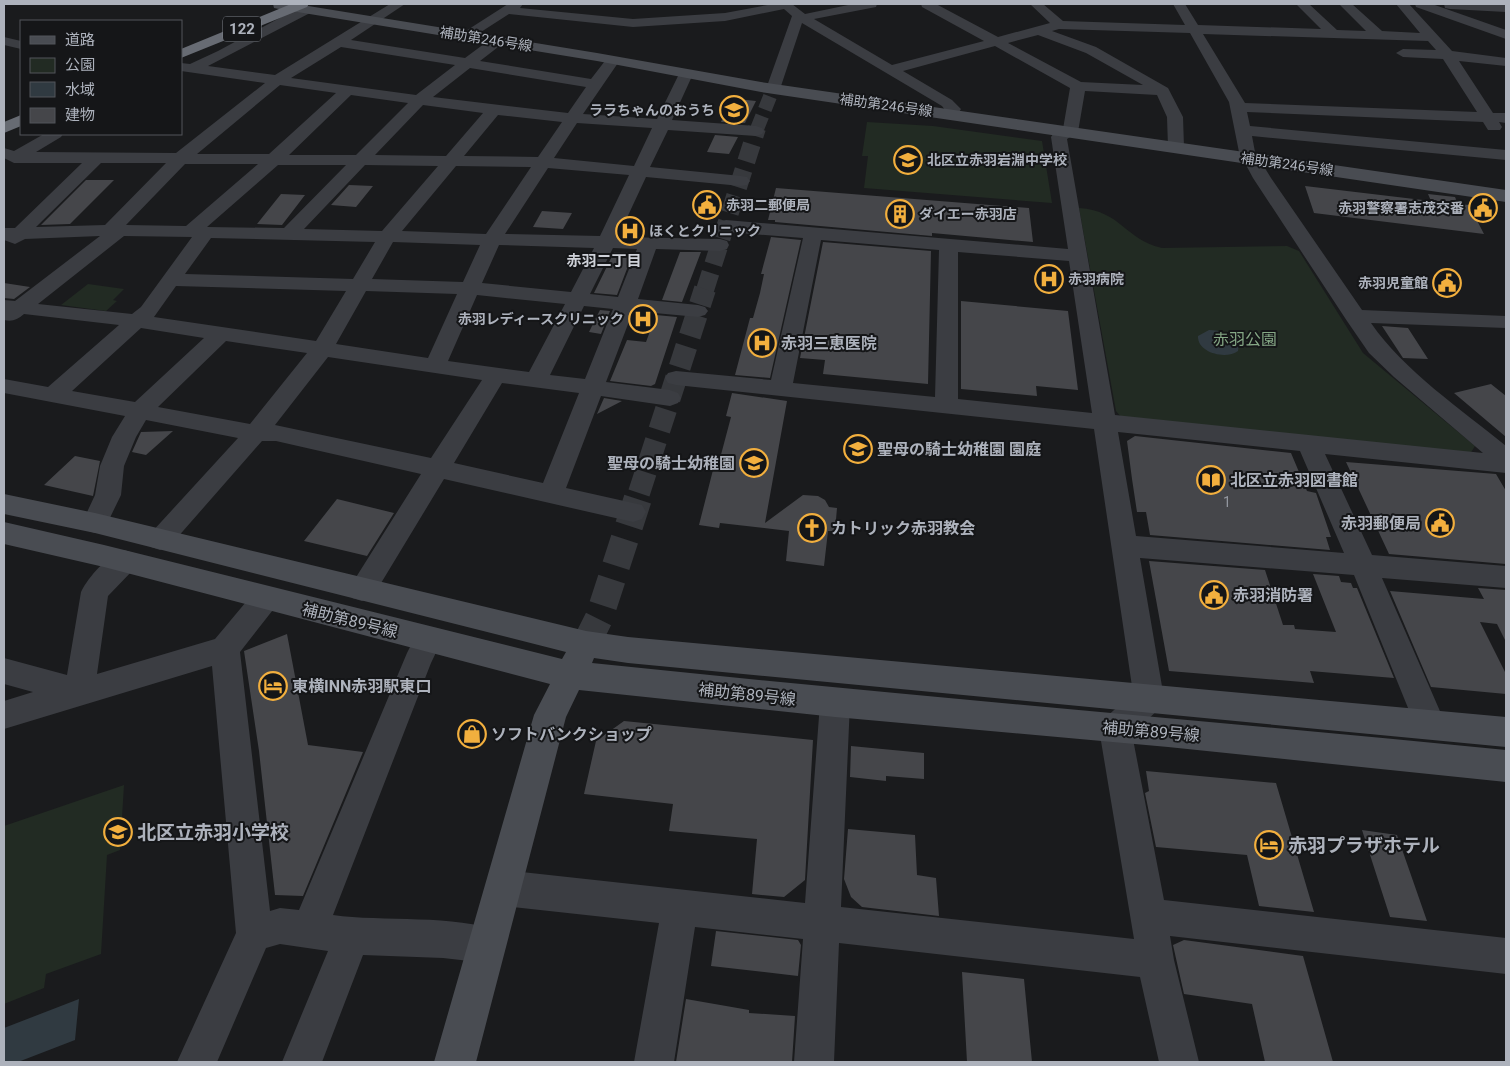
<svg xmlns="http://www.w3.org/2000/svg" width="1510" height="1066" viewBox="0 0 1510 1066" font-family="Roboto,'Noto Sans JP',sans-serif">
  <rect width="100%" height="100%" fill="#1a1b1d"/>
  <path fill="#222b23" d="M867 122 933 126 1042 141 1052 203 864 188 868 156H862Z
    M1079 208C1122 211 1125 240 1162 248L1287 246 1299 251 1363 353 1475 446 1470 454 1121 417 1116 411Z
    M88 284 124 289 113 300 117 301 106 311 61 305Z
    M124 785 120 850 107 855 101 954 46 974 44 988 4 1004V826Z"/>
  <path fill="#303a41" d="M1209 330C1220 330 1232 334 1239 344L1238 351C1226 360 1197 353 1198 336Z
    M79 999 75 1040 18 1062H4V1028Z"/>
  <path fill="#45464a" d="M737 99 756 101 745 123 721 122 727 108H730L734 100Z
    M715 135 738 137 729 154 707 152Z
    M86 180H114L70 224 41 225Z
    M349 185 373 186 356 207 331 205Z
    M1305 186 1431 201 1428 194 1455 197 1458 204 1469 205 1484 234 1314 213Z
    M776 188 1029 208 1033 242 932 233V236L775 222V220H768Z
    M281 194 305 195 282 225 257 224Z
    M542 211 572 213 563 229 533 227Z
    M771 237 801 240 770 378 735 375 750 318H753L760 293 764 274H761Z
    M823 242 931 251 928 384 823 374 825 360 800 358Z
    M614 252 633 253 617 295 594 293Z
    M680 252H701L682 302 662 300Z
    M4 283 30 287 14 299 4 298Z
    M961 301 1068 311 1078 390 1036 386 1037 396 961 389Z
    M600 310 610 311 601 334 589 332Z
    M656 315 677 317 655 384 651 386 610 381 627 340 646 342Z
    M1382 326 1408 328 1428 359 1403 358Z
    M1491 384 1506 396V437L1454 393Z
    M732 393 787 401 765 523 803 495 818 496 825 500 829 507 837 508 835 531H828L824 566 786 561 789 531 720 523 719 528 699 525 714 466H718L731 417 726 416Z
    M604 398 622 401 597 414Z
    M173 431 146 455 132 452 141 432Z
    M1135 436 1291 453 1307 491 1316 493 1331 537H1326L1330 550 1150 535 1146 512H1137L1132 479 1127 441Z
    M75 456 100 461 93 496 44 485Z
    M1346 462 1496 474 1506 491V564L1389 554Z
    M337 499 394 513 367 556 304 541Z
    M1149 561 1265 570 1283 625H1294L1295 629 1336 632 1313 574 1339 576 1341 582 1351 583 1353 588H1357L1394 678 1310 671 1314 683 1169 671Z
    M1478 588 1506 590V642L1497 624 1480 622 1506 674V694L1431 687 1390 591 1484 599Z
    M287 634 308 745 363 752 303 896 275 895 259 751 244 651Z
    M624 721 813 740 805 880 784 897 752 894 757 839 669 831 673 804 584 794 596 741Z
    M851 746 924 753V779L886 776V781L850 777Z
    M1146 771 1276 783 1314 912 1259 906 1247 855 1156 847 1145 793 1149 791Z
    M848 829 915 835 917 875 936 878 939 916 862 907 851 897 844 879Z
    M1362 830 1397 835 1427 921 1390 917Z
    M716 931 798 940 801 945 798 976 711 966Z
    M1184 940 1303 956 1333 1062H1265L1252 1004 1184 994 1173 945Z
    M962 972 1024 979 1032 1062H967Z
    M686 999 749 1010V1013L795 1016 792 1062H676Z"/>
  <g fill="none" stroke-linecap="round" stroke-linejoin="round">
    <path stroke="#37393d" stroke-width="14" stroke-dasharray="14 7" stroke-linecap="butt" d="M757 129 773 89"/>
    <path stroke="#37393d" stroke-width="18" stroke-dasharray="18 9" stroke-linecap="butt" d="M705 290 757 128"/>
    <path stroke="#37393d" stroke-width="22" stroke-dasharray="22 11" stroke-linecap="butt" d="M639 493 705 289"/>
    <path stroke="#37393d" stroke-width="28" stroke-dasharray="28 14" stroke-linecap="butt" d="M586 644 599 618 640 492"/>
    <path fill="#3b3d42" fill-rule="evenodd" d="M390 4H405L351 40 465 58 492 38H502L504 41 502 44 480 61 591 79 608 57H618L620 60 583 114 657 119 679 74 681 71H691L693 74 672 120 756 126 762 128 764 131 762 134 756 136 668 130 650 167 741 176 747 177 750 181 747 185 741 186 646 177 618 237 720 239 727 241 729 245 727 249 720 251 656 249 638 299 698 305 705 307 708 311 705 315 698 317 633 311 606 382 670 390 678 393 681 398 678 403 670 406 601 396 566 488 642 505 646 512 642 519 633 522 444 479 372 598 362 601 352 598 348 590 421 474 276 441H262L169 547 160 550 151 547 147 540 151 533 238 438 146 420 136 437 124 466 121 495 104 530 95 533 86 530 82 523 95 495 100 466 112 437 125 416 4 393V379L48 387 119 325 24 314C17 320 12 322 4 320V300L15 301 100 236 25 239 15 244 4 240V228H15L82 163H14L4 158V148L14 151 44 134H63L61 137 36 152 176 153 265 83 181 71V63L190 64 218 51 300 7H310L311 10 310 13 208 66 275 75ZM341 47 455 65 416 95 291 78ZM470 68 586 87 568 113 433 97ZM280 85 336 93 269 154H197ZM351 95 408 103 356 155H289ZM423 105 483 113 446 156 375 155ZM498 115 562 122 538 157 464 156ZM577 123 652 128 634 166 554 158ZM101 163H166L105 225 36 227ZM185 164H258L186 226 126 225ZM278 165H346L284 228 207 227ZM365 165 438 166 382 231 304 229ZM456 166 531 167 486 234 402 231ZM548 168 629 175 600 236 505 234ZM124 236 192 237 141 307 132 314 38 304ZM211 238 375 242 353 279 185 274ZM393 242 480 245 463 282 372 279ZM499 245 594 248 571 292 482 283ZM613 248 637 249 618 297 590 294ZM176 286 346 291 316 341 154 317ZM366 291 457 294 428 358 336 344ZM477 295 565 304 529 372 448 361ZM584 306 613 309 585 379 550 375ZM141 328 204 338 135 402 72 391ZM226 341 307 353 250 424 158 407ZM328 357 482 380 431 458 275 425ZM502 383 579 393 543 483 454 463Z
      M508 4H523L520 8 633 19 725 13 773 4H792L805 14 853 4H877L876 7 814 19 892 65 984 41 922 7 921 4H936L998 37 1050 23 1030 4H1043L1063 21 1185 25 1173 4H1185L1198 25 1321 29 1296 4H1309L1337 30 1366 31 1339 4H1352L1382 31 1420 33 1396 4H1409L1452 51 1506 58V66L1459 61 1493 113H1506V123L1499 122 1502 127 1500 130H1488L1483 122 1247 112 1250 126 1506 150V160L1252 136 1255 152 1271 178 1362 310 1506 316V328L1371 323C1404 371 1461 409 1506 446V473L1325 454 1372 555 1506 566V588L1382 578 1446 725 1441 735 1430 739 1419 735 1354 575 1140 558 1164 698 1160 708 1132 734 1164 900 1506 938V974L1170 936 1174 960 1199 1062H1159L1140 977 839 943 834 1062H794L803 939 695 927 674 1062H634L659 923 503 906 491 900 485 888 491 876 503 870 805 903 820 703 824 693 835 689 846 693 850 703 841 907 1134 939 1099 729 1104 719 1133 693 1094 429 676 385 668 383 665 378 668 373 676 371 771 380 803 238 726 232 719 230 717 226 719 222 726 220 1068 249 1051 137 1053 134 1063 129 1070 88 995 46 903 71 952 100 961 109 956 117H944L942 114 945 110 942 106 802 23 780 89 778 92H768L766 89 792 16 784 9 725 21 633 27 509 14 470 39H460L458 36ZM1059 29 1190 33 1229 102 1239 152 1253 178 1347 321 1369 353 1394 377 1483 453 1115 415 1067 139 1078 132 1085 91 1157 95 1167 117 1168 147 1170 150H1182L1184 147 1183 117 1168 88 1096 47 1052 31ZM1203 34 1428 41 1436 50 1403 49 1396 53 1403 57 1443 59 1477 112 1245 103ZM1038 35 1086 53 1143 85 1081 82 1008 43ZM821 240 939 250 935 397 793 383ZM958 252 1069 261 1092 413 958 399ZM1118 432 1300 451 1344 553 1136 536Z
      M1415 4H1432L1506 30V39L1416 7Z
      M1444 4H1506V12L1450 9 1445 8Z
      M4 37 21 41V49L4 45Z
      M124 550 134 553 137 561 134 569 108 596 97 674 215 639 256 590 266 586 276 590 280 598 276 606 240 652 270 911 280 908 299 910 407 653 418 631 428 628 438 631 442 640 431 663 333 915C382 922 456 914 500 932L505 945 500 958 487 963 443 958 363 955 322 1062H282L328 951 280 944 266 948 217 1062H177L236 933 212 666 4 729V701L33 692 4 684V658L67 675 81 592C89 576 107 556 124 550Z"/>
    <path fill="#494c52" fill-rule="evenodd" d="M273 4H296L597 53 761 82 1506 190V202L761 92 597 61 279 9 274 8Z
      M4 494 95 513 586 631 628 637 1506 717V747L628 663 594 658 592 663C896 695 1201 720 1506 750V782L1168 747 835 717 579 690 566 717 476 1062H434L534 715 550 684 104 567 4 544V522L104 545 562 659 566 652 95 533 4 514Z"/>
    <path fill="#676b73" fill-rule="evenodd" d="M291 4H309L307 7 181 58V49Z
      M21 115V126L4 133V122Z"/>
  </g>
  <defs>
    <symbol id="school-ring" viewBox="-11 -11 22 22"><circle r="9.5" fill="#151618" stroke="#f2af3e" stroke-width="1.5"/><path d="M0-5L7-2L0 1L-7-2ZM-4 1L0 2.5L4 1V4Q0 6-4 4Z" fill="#f2af3e"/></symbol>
    <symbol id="civic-ring" viewBox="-11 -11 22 22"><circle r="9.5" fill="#151618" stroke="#f2af3e" stroke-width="1.5"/><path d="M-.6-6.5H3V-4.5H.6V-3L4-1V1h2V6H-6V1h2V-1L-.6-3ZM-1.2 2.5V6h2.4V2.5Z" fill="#f2af3e"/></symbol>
    <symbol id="building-ring" viewBox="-11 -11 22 22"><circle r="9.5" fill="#151618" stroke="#f2af3e" stroke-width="1.5"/><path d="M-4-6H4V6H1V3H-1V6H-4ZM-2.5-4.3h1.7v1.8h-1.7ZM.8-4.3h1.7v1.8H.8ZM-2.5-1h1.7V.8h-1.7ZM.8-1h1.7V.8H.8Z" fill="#f2af3e"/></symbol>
    <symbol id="hospital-ring" viewBox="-11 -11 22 22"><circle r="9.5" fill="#151618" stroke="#f2af3e" stroke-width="1.5"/><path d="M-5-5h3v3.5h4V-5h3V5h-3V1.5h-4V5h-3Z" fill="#f2af3e"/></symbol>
    <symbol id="library-ring" viewBox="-11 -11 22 22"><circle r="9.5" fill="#151618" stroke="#f2af3e" stroke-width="1.5"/><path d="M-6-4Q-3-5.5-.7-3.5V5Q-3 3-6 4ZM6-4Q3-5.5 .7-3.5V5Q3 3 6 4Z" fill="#f2af3e"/></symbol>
    <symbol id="church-ring" viewBox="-11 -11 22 22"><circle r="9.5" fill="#151618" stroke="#f2af3e" stroke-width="1.5"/><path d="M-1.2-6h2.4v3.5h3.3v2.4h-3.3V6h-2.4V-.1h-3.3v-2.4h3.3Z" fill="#f2af3e"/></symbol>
    <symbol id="hotel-ring" viewBox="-11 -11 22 22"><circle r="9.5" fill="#151618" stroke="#f2af3e" stroke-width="1.5"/><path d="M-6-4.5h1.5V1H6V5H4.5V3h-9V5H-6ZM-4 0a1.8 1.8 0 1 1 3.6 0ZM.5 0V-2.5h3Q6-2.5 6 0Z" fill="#f2af3e"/></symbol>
    <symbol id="shop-ring" viewBox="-11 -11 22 22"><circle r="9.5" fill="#151618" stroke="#f2af3e" stroke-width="1.5"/><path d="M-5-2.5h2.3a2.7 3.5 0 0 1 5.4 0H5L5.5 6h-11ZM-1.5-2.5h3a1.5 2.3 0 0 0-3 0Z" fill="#f2af3e"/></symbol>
  </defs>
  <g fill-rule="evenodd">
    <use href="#school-ring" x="718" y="94" width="32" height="32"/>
    <use href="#school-ring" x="892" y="144" width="32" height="32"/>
    <use href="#civic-ring" x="691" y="189" width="32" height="32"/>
    <use href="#civic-ring" x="1467" y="192" width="32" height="32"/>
    <use href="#building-ring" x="884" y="198" width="32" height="32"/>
    <use href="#hospital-ring" x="614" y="215" width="32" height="32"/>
    <use href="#hospital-ring" x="1033" y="263" width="32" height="32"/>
    <use href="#civic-ring" x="1431" y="267" width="32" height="32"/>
    <use href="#hospital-ring" x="627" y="303" width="32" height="32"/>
    <use href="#hospital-ring" x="746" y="327" width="32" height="32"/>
    <use href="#school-ring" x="842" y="433" width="32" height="32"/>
    <use href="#school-ring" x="738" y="447" width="32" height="32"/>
    <use href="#library-ring" x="1195" y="464" width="32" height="32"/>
    <use href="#civic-ring" x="1424" y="507" width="32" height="32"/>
    <use href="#church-ring" x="796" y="512" width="32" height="32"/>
    <use href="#civic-ring" x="1198" y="579" width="32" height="32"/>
    <use href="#hotel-ring" x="257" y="670" width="32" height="32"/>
    <use href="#shop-ring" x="456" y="718" width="32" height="32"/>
    <use href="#school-ring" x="102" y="816" width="32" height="32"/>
    <use href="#hotel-ring" x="1253" y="829" width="32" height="32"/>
  </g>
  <g text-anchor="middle" stroke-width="4" stroke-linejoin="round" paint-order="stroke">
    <g font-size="14" fill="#adb2bc" stroke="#151618">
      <text transform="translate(486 39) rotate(9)" y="5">補助第246号線</text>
      <text transform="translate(886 105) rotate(8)" y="5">補助第246号線</text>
      <text transform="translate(1287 164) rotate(8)" y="5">補助第246号線</text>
    </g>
    <g font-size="14" font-weight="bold" fill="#adb2bc" stroke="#151618" text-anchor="start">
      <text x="715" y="115" text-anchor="end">ララちゃんのおうち</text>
      <text x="927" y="165">北区立赤羽岩淵中学校</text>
      <text x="726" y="210">赤羽二郵便局</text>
      <text x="1464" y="213" text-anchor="end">赤羽警察署志茂交番</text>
      <text x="919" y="219">ダイエー赤羽店</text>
      <text x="649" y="236">ほくとクリニック</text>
      <text x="1068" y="284">赤羽病院</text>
      <text x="1428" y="288" text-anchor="end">赤羽児童館</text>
      <text x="624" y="324" text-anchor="end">赤羽レディースクリニック</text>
    </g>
    <g font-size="14" fill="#9397a0">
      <text x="1227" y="507">1</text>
    </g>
    <rect fill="#151618" stroke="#7f838b" stroke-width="1" x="223" y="16.5" width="38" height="25" rx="4"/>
    <g font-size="15" font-weight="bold" fill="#adb2bc">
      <text x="242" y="34">122</text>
    </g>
    <g font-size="15" font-weight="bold" fill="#ced1d8" stroke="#151618">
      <text x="604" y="266">赤羽二丁目</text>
    </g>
    <g font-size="16" fill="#85a785" stroke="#151618">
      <text x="1245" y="345">赤羽公園</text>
    </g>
    <g font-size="16" font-weight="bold" fill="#adb2bc" stroke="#151618" text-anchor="start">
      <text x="781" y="349">赤羽三恵医院</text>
      <text x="877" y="455">聖母の騎士幼稚園 園庭</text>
      <text x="735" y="469" text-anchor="end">聖母の騎士幼稚園</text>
      <text x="1230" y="486">北区立赤羽図書館</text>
      <text x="1421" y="529" text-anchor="end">赤羽郵便局</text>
      <text x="831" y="534">カトリック赤羽教会</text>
      <text x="1233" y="601">赤羽消防署</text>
      <text x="292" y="692">東横INN赤羽駅東口</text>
      <text x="491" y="740">ソフトバンクショップ</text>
    </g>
    <g font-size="16" fill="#adb2bc" stroke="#151618">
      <text transform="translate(350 620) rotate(14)" y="6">補助第89号線</text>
      <text transform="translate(747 694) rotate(6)" y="6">補助第89号線</text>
      <text transform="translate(1151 731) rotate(5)" y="6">補助第89号線</text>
    </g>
    <g font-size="19" font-weight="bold" fill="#adb2bc" stroke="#151618" text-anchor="start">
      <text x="137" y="839">北区立赤羽小学校</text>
      <text x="1288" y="852">赤羽プラザホテル</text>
    </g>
  </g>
  <rect width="1510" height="1066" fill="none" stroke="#adb2bc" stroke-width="10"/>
  <rect x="20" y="20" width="162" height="115" fill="#151618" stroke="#52545a"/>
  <rect x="30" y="36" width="25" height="8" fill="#494c52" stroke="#52545a"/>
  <text x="65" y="45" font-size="15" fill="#adb2bc">道路</text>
  <rect x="30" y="58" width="25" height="15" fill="#222b23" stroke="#52545a"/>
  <text x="65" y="70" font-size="15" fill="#adb2bc">公園</text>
  <rect x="30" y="82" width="25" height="15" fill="#303a41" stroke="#52545a"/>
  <text x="65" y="95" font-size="15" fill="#adb2bc">水域</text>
  <rect x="30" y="108" width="25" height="15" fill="#45464a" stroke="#52545a"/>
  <text x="65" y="120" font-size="15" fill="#adb2bc">建物</text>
</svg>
